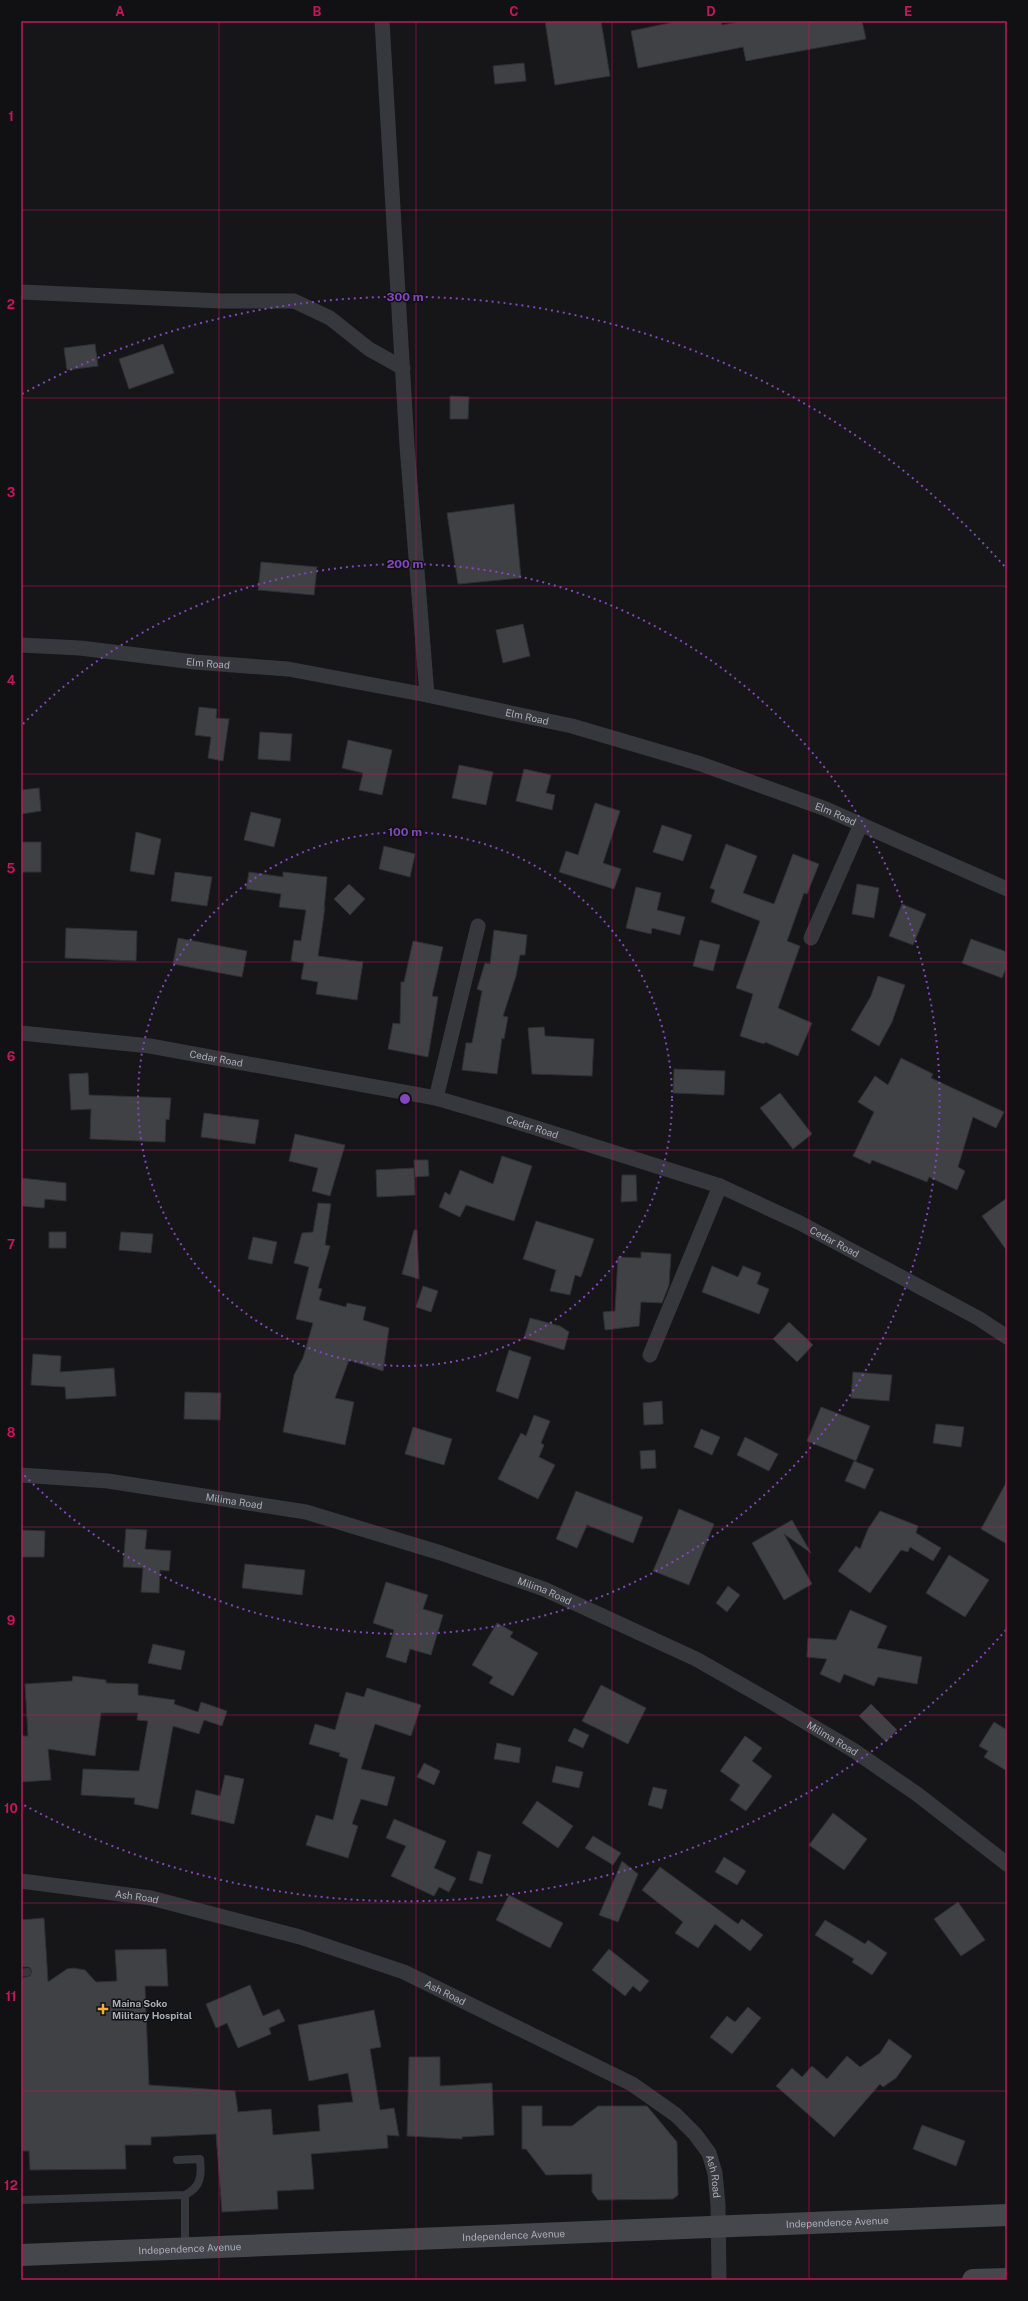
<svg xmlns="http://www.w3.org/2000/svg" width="1028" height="2301" viewBox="0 0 1028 2301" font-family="'Public Sans',sans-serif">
  <rect width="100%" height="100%" fill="#161618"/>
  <path fill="#404145" stroke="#303034" d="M545 21H601L610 76 555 85Z
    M679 21H721L722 25 743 21H862L866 39 746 61 743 47 638 68 631 31Z
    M524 63 526 81 495 84 493 66Z
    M95 344 98 366 67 370 64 348Z
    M163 344 174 373 129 389 119 359Z
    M450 396 469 397 468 419H450Z
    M514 504 521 578 458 584 447 513Z
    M261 562 317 567 314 595 258 590Z
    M523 624 530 656 503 663 496 630Z
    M199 707 217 709 216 718 229 719 223 761 208 758 211 737 195 735Z
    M260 732 292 734 290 761 258 759Z
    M348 740 392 750 382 795 359 790 363 773 342 768Z
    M459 765 493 772 486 805 452 798Z
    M524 769 551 775 546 793 555 795 552 810 516 801Z
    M39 788 41 811 21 814V790Z
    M595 803 620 811 603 863 621 869 614 889 559 872 566 851 578 855Z
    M251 812 281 819 274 847 244 840Z
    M662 825 692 835 683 861 653 852Z
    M136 832 161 839 154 875 130 871Z
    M21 842H41V872H21Z
    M726 844 757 856 743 893 774 904 793 854 819 864 807 894 804 893 787 941 800 946 778 1008 812 1023 798 1056 765 1042 764 1044 740 1036 753 994 736 988 760 921 711 902 715 890 710 888Z
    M384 846 415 854 410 877 379 869Z
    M175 872 212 877 207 906 171 901Z
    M249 872 283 877V872L327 877 324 909 325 907 318 956 363 962 357 1000 316 994 318 982 301 979 304 963 291 961 294 940 301 941 306 910 279 907 281 894 246 889Z
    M349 884 365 899 350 915 334 899Z
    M857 884 879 888 874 918 852 914Z
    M636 887 661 893 657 910 685 917 680 935 652 928 651 934 626 928Z
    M902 904 926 914 913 945 889 936Z
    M66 928 137 931 136 961 65 958Z
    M494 930 527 935 525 955H520L516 976 503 1016 508 1017 504 1039 502 1038 497 1074 462 1070 466 1043H472L482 991 477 989 485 963 490 964Z
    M178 938 247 951 242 977 173 964Z
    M971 939 1007 952V966L1002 978 962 963Z
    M700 940 720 945 713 971 693 966Z
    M413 941 443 947 432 996 438 997 428 1057 388 1049 393 1023 400 1024 401 982H404Z
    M878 976 905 985 892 1022 879 1046 851 1030 871 996Z
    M544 1027 545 1036 594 1039 592 1076 532 1074 528 1028Z
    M901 1058 933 1074 931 1078 1004 1112 996 1128 973 1117 958 1167 965 1171 957 1190 929 1177 927 1182 872 1160 870 1164 853 1156 874 1112 858 1102 875 1076 888 1085Z
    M674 1069 725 1071 724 1095 673 1093Z
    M88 1073 89 1095 171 1098 169 1120 166 1119 165 1142 90 1139 91 1109 71 1110 69 1074Z
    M780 1093 812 1134 793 1149 760 1108Z
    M204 1113 259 1120 255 1144 201 1137Z
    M295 1134 345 1145 330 1196 312 1191 318 1168 289 1161Z
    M502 1156 532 1166 514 1221 466 1205 460 1217 439 1207 445 1192 450 1195 460 1170 493 1184Z
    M414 1160H428L429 1176 415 1177Z
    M414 1168 415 1195 377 1197 376 1170Z
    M622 1175H636L637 1201 621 1202Z
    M21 1178 66 1183V1201L45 1199 44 1208 21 1206Z
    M1007 1198V1251L982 1216Z
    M318 1203 331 1204 325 1245 330 1246 318 1288 322 1289 319 1300 346 1307 347 1303 366 1307 363 1320 389 1328 383 1371 349 1360 335 1398 354 1402 345 1445 283 1432 294 1375 303 1358 313 1323 296 1319 309 1267 294 1263 302 1233 313 1232Z
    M536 1221 594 1239 581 1277 575 1275 570 1295 550 1291 556 1270 523 1259Z
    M414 1230H417L419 1279 402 1274Z
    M49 1232H66V1248H49Z
    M121 1232 153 1234 151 1253 119 1250Z
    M253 1237 277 1242 272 1264 248 1259Z
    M641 1252 671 1254 669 1285 662 1303 641 1302 639 1326 605 1330 603 1312 615 1311 618 1257 641 1258Z
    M712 1266 738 1277 743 1266 761 1273 757 1284 769 1289 759 1314 702 1292Z
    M423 1286 438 1291 431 1312 416 1307Z
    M530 1318 560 1326 569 1332 564 1350 524 1338Z
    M789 1322 813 1345 797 1362 773 1339Z
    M509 1350 531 1357 518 1399 496 1391Z
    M33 1354 61 1356 60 1372 114 1368 116 1396 66 1399 65 1387 31 1385Z
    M853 1372 892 1375 889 1401 851 1398Z
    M185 1392 221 1393 220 1420 184 1419Z
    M662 1401 663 1424 644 1425 643 1403Z
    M821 1407 870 1426 856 1461 807 1441Z
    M534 1415 550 1421 541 1443 544 1445 539 1457 555 1465 538 1499 498 1479 521 1433 526 1436Z
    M936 1424 964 1427 961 1447 933 1443Z
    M413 1427 452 1439 444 1465 405 1454Z
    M701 1429 720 1437 712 1455 694 1447Z
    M745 1437 778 1454 769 1471 737 1455Z
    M655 1450 656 1468 641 1469 640 1451Z
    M854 1461 874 1469 865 1489 845 1481Z
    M1007 1481V1544L981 1529Z
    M576 1491 643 1517 633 1543 587 1525 577 1548 556 1539Z
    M679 1509 714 1524 689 1585 653 1571Z
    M880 1511 918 1526 916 1533 941 1548 933 1561 910 1547 908 1552 901 1550 870 1593 838 1571 856 1546 860 1549 868 1529Z
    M792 1520 811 1553 784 1534 812 1584 784 1600 752 1543Z
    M126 1529 147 1530 145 1549 171 1551 169 1571 160 1570 159 1593 141 1592 143 1568 123 1567Z
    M21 1530 45 1531 44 1557H21Z
    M949 1555 989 1580 965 1617 926 1593Z
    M245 1564 305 1570 302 1595 242 1588Z
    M386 1582 428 1595 423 1609 443 1615 431 1655 410 1649 406 1663 386 1657 394 1630 373 1623Z
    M728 1586 740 1595 727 1612 716 1603Z
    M850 1610 887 1626 877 1648 922 1657 917 1684 878 1677 874 1686 844 1674 840 1683 820 1674 827 1659 807 1657 808 1638 836 1640Z
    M497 1623 513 1632 510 1637 538 1653 513 1696 489 1683 493 1677 472 1665Z
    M153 1644 185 1651 181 1670 148 1663Z
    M73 1676 106 1680V1683L138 1684V1695L175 1700 174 1704 198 1712 201 1702 227 1711 222 1726 204 1720 199 1734 173 1726 158 1809 134 1804 135 1798 81 1795 83 1769 139 1771 148 1721 137 1720 138 1713H101L95 1756 48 1749 51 1780 21 1782V1736H28L25 1684 72 1681Z
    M601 1685 646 1708 628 1744 582 1721Z
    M367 1688 421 1705 411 1736 375 1724 361 1769 395 1777 387 1806 361 1799 352 1824 358 1826 348 1858 306 1845 316 1815 333 1820 348 1759 339 1756 340 1753 309 1744 315 1724 335 1730 346 1692 364 1697Z
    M871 1704 897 1730 886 1742 859 1716Z
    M994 1722 1007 1730V1771L984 1757 988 1751 979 1746Z
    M574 1728 589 1735 583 1748 568 1741Z
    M745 1736 762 1748 752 1761 772 1776 746 1811 730 1800 740 1785 720 1771Z
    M497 1743 521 1748 519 1763 494 1759Z
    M424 1763 440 1771 434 1785 417 1777Z
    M556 1766 583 1772 579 1788 552 1782Z
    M225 1775 244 1779 234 1824 191 1814 196 1790 220 1796Z
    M653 1787 667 1790 662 1809 648 1805Z
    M537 1801 573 1826 558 1848 522 1823Z
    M833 1813 867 1839 844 1870 809 1845Z
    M394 1819 446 1841 434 1868 456 1878 449 1892 439 1887 434 1896 391 1876 406 1846 386 1838Z
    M593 1836 621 1853 613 1865 585 1848Z
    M478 1851 491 1855 482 1884 469 1880Z
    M724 1857 746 1871 737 1885 715 1872Z
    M622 1861 638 1874 618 1922 599 1915Z
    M660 1867 738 1924 742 1919 763 1935 750 1951 715 1924 698 1948 675 1933 683 1922 642 1890Z
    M509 1895 563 1923 550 1948 496 1920Z
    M958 1902 985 1940 961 1956 934 1919Z
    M44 1918 48 1982 67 1969 73 1968 85 1970 96 1982 117 1981 115 1950 166 1949 168 1986H145L149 2085 235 2091 238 2112 271 2109 273 2135 320 2131 318 2105 353 2102 348 2073 309 2081 298 2025 374 2010 381 2047 370 2049 380 2110 394 2108 399 2136 387 2135 388 2148 311 2154 314 2189 277 2191 278 2209 222 2212 216 2134 151 2137V2145H125L126 2169 30 2170 29 2151H21V1978L30 1976 32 1971 29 1967H21V1920Z
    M825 1920 865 1944 868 1940 887 1953 872 1975 852 1962 854 1959 815 1935Z
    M609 1949 649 1981 640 1992 633 1986 625 1996 592 1970Z
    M250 1985 263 2016 279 2009 285 2021 269 2028 271 2034 238 2048 227 2023 216 2028 206 2004Z
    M748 2007 761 2018 732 2054 710 2037 727 2016 735 2022Z
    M889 2039 912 2056 896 2078 883 2087 880 2084 834 2137 776 2086 792 2068 802 2077 812 2066 827 2079 847 2056 860 2067 880 2053Z
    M409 2057H440V2086L492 2083 494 2135 462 2137V2139L407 2136Z
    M522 2106H542V2126H572L598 2106H647L677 2142 678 2195 673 2199 598 2200 592 2192V2174L546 2175 526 2149H522Z
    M922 2125 965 2141 956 2166 913 2149Z"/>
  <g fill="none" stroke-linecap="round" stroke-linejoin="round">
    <path stroke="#37383d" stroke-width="8" d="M21 1973 27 1972
      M185 2195V2247
      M21 2200 185 2195C201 2187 202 2176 200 2159L177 2160"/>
    <g stroke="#37383d" stroke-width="15">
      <path d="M382 21 407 446 427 695"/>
      <path d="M21 292 221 301H294L330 318 369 349 403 368"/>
      <path id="s1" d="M21 645 80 648 194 662 288 669 427 695 572 726 701 764 826 809 1007 889"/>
      <path d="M811 938 861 824"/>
      <path id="s2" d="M21 1033 150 1046 436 1098 511 1120 720 1186 800 1223 978 1318 1007 1337"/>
      <path d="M436 1098 478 926"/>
      <path d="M650 1355 720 1186"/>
      <path id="s3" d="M21 1475 108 1481 306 1512 441 1553 544 1589 696 1659 768 1700 853 1750 917 1794 1007 1864"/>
      <path id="s4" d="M21 1881 151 1898 300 1937 404 1972 632 2084 676 2115 695 2134 709 2153 715 2173 718 2205 719 2280"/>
    </g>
    <g stroke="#45474d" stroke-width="22">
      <path id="s5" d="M21 2255 1007 2215"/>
      <path d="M973 2280 1007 2279"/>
    </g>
  </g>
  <path fill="none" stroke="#c2185b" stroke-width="1" stroke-opacity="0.55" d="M219 21V2280M416 21V2280M612 21V2280M809 21V2280M21 210H1007M21 398H1007M21 586H1007M21 774H1007M21 962H1007M21 1150H1007M21 1339H1007M21 1527H1007M21 1715H1007M21 1903H1007M21 2091H1007"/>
  <g fill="none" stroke="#8446be" stroke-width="2" stroke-dasharray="2 4">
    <circle cx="405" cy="1099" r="267"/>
    <path d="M23 724A535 535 0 1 1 23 1474"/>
    <path d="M1006 1630A802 802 0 0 1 22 1804M22 394A802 802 0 0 1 1006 568"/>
  </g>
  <path fill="#f2b134" stroke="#111113" stroke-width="1.5" d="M101 2003h4v4h4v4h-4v4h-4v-4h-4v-4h4z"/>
  <g text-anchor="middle" stroke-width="3" stroke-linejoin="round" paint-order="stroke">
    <g font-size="10" fill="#a8adb8" stroke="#111113">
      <text dy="4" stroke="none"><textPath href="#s1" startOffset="188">Elm Road</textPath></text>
      <text dy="4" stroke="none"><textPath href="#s1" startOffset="512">Elm Road</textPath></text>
      <text dy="4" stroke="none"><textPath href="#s1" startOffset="836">Elm Road</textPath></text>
      <text dy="4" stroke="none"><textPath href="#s2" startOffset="197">Cedar Road</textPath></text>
      <text dy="4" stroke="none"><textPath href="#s2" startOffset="521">Cedar Road</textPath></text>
      <text dy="4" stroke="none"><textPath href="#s2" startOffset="845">Cedar Road</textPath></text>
      <text dy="4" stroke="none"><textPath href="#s3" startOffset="215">Milima Road</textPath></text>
      <text dy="4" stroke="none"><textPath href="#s3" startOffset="539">Milima Road</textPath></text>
      <text dy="4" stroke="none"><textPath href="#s3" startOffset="863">Milima Road</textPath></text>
      <text dy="4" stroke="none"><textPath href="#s4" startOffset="117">Ash Road</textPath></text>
      <text dy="4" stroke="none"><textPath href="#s4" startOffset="441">Ash Road</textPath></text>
      <text dy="4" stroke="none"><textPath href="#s4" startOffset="777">Ash Road</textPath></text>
      <text dy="4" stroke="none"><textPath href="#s5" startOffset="817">Independence Avenue</textPath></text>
      <text dy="4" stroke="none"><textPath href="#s5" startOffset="493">Independence Avenue</textPath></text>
      <text dy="4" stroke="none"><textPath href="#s5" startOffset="169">Independence Avenue</textPath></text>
    </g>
    <g font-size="10" font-weight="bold" fill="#a8adb8" stroke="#111113" text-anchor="start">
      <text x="112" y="2007">Maina Soko<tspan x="112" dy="12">Military Hospital</tspan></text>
    </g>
  </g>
  <circle cx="405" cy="1099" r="6" fill="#8446be" stroke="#111113" stroke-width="2"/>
  <g font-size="12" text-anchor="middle" font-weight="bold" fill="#8446be" stroke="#111113" stroke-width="3" stroke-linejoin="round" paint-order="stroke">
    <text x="405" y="301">300 m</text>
    <text x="405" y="568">200 m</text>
    <text x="405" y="836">100 m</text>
  </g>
  <rect width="1028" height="2301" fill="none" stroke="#111113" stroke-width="44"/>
  <rect x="22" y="22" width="984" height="2257" fill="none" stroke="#c2185b" stroke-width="1.5"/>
  <g font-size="13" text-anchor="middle" font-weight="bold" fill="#c2185b">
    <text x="120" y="16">A</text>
    <text x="317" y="16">B</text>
    <text x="514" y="16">C</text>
    <text x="711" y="16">D</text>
    <text x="908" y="16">E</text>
    <text x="11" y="121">1</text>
    <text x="11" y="309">2</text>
    <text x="11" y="497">3</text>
    <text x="11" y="685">4</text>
    <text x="11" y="873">5</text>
    <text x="11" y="1061">6</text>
    <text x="11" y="1249">7</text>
    <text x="11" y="1437">8</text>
    <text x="11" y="1625">9</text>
    <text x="11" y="1813">10</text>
    <text x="11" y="2001">11</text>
    <text x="11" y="2190">12</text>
  </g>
</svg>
